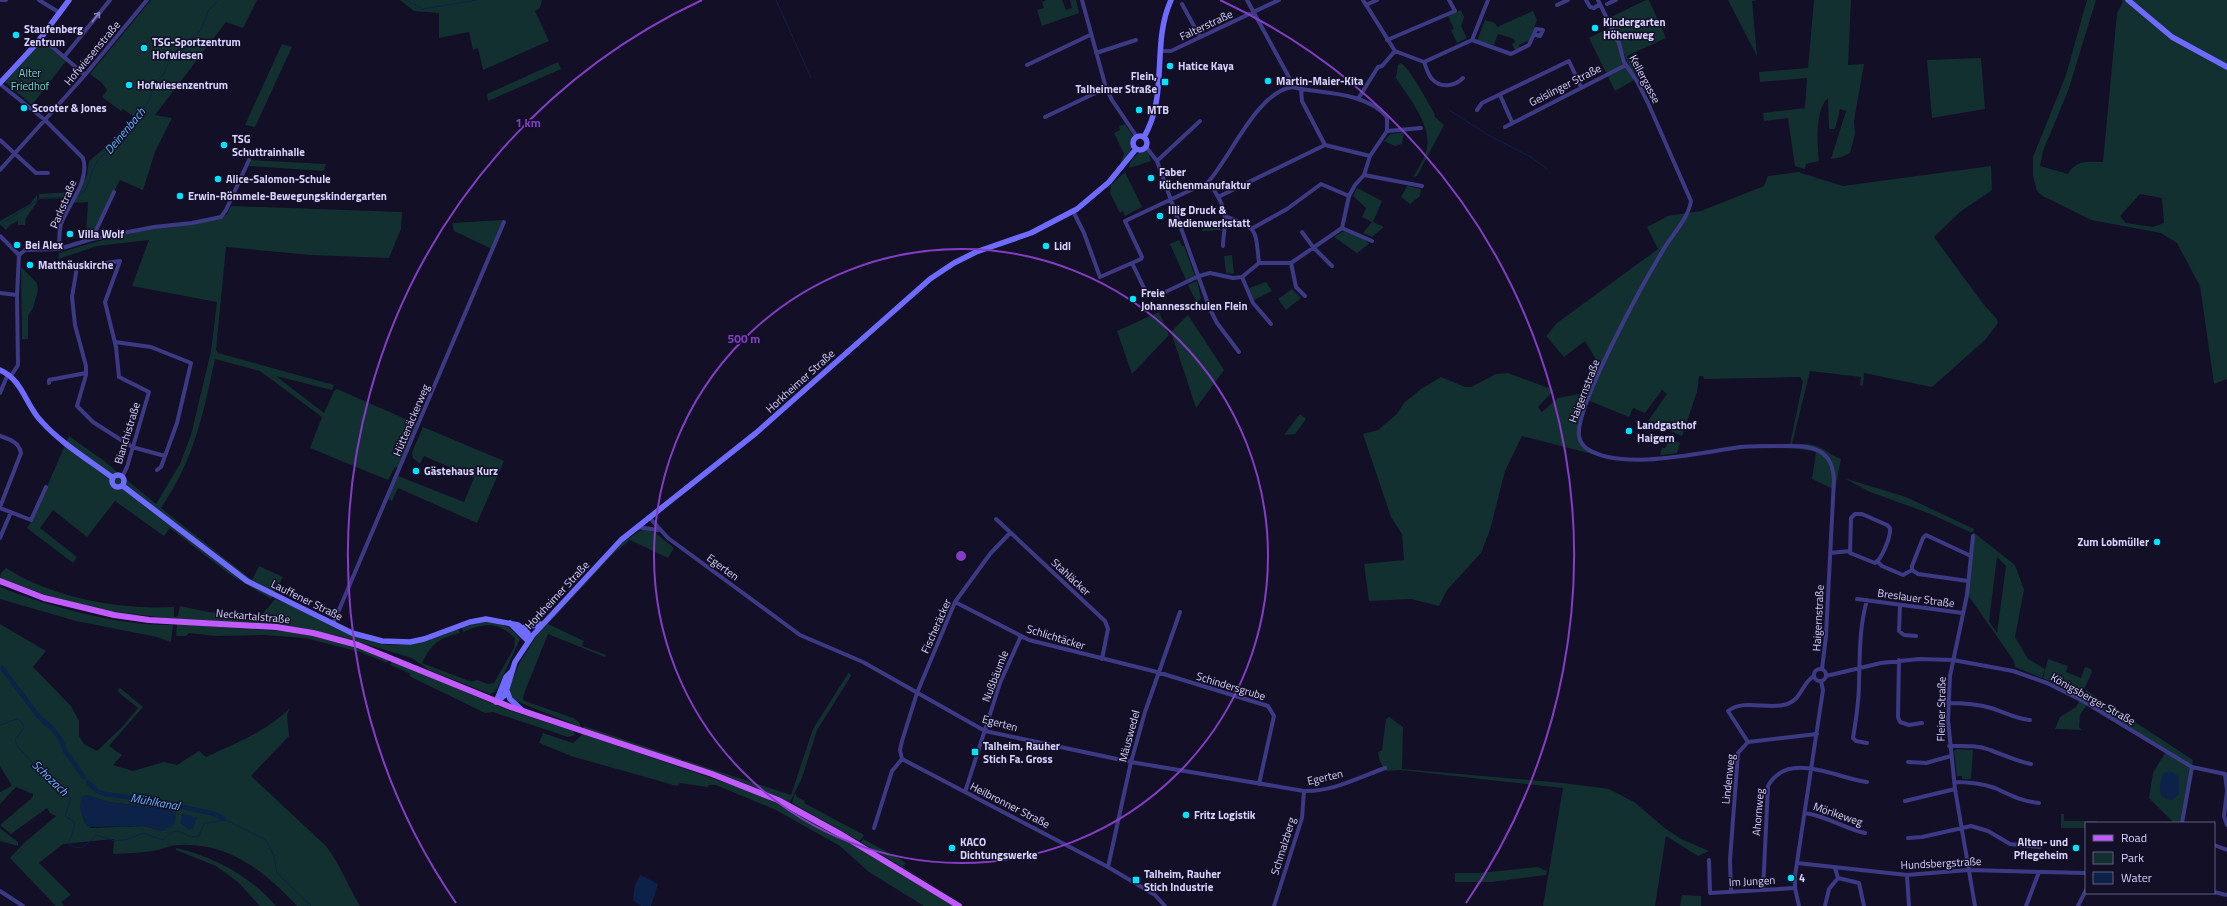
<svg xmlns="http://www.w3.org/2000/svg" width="2227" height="906" viewBox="0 0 2227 906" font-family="'Titillium Web',sans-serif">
  <rect width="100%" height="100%" fill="#130f26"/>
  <path fill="#12302f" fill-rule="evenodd" d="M151 0H257L243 28 226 22 155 115 172 118 155 152 143 190 120 180 92 235 86 236 88 202 73 203 87 175 89 161 106 147 134 117 123 109 121 111 102 97 107 90 102 83 90 74Z
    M400 0H542L540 8 535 11 549 41 483 70 478 48 473 50 469 32 439 38V13L414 11Z
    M1047 0H1062L1066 10 1072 8 1070 0H1076L1079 13 1042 26 1037 10 1044 8 1042 2Z
    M1646 0H1649L1666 38 1627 56 1638 76 1631 70 1609 18Z
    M1728 0H1757L1752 1 1757 56Z
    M1814 0H1851L1848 65 1864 64 1854 121 1855 134 1850 153 1842 157 1831 159 1846 111 1840 109 1835 129H1829L1828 98C1815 109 1817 144 1819 161L1806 164 1805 169 1795 166 1788 118 1764 121 1763 113 1805 108 1807 78 1760 82 1759 72 1808 68Z
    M2087 0H2096L2068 91 2043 151 2040 166 2068 174C2077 159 2088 162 2103 162L2117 13 2123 2 2121 0H2227V379L2214 384 2200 286 2177 243 2161 233 2091 220 2043 196 2037 191 2033 176V157L2066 75ZM2140 194 2162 198 2164 223 2153 227 2126 223 2120 216Z
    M1461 10 1464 17 1461 26 1467 38 1457 43 1451 30 1454 29 1448 16Z
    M1533 11 1537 20 1529 42 1527 41 1519 45 1520 48 1515 50 1512 44 1515 42 1514 39 1498 34 1494 45 1477 41 1485 20 1495 23 1497 27Z
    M1611 27 1634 80 1615 91 1589 38Z
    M42 40 66 61 32 105 5 82Z
    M282 44 292 47 255 127 245 125Z
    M1981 58 1985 109 1932 118 1927 60Z
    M558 62 561 69 488 101 487 94Z
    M1401 63C1412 71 1426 100 1435 114L1434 116 1444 125 1417 176 1413 177C1417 170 1422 163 1425 155 1436 130 1409 98 1396 78L1398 65Z
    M1125 124 1133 136C1131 140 1133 143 1131 148 1128 159 1116 171 1107 179L1119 167 1124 154 1114 133 1120 130 1119 126Z
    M1404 132 1402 144 1395 146 1384 141 1390 134Z
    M1144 151 1148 152 1151 161 1129 168C1130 161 1136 153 1144 151Z
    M251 160 326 164 324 171 249 166Z
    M1991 166 1992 190 1960 212 1934 237 1984 305 1997 319 1998 323 1985 340 1932 387 1864 373 1863 385 1860 386 1861 377 1810 371 1792 444C1802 444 1813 443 1821 448 1829 452 1832 456 1841 459L1835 490 1812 479 1816 452 1800 449 1759 447V444H1790L1803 382 1800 377 1704 379 1703 376H1699L1697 392 1682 436 1648 421 1667 394 1662 390 1645 413 1633 408 1629 417 1587 400C1577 431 1566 445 1604 457L1522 436 1505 471 1490 530 1481 553 1447 590 1439 606 1411 599 1369 601 1364 564 1404 560 1402 534 1391 517 1363 434 1378 430 1397 414 1404 403 1421 389 1441 377 1465 387H1471L1496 374 1508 373 1554 390 1538 407 1542 412 1558 398 1590 392 1597 361 1585 341 1564 357 1546 336 1557 323 1658 249 1647 227 1668 216 1701 211 1764 186 1768 176 1798 172 1843 186Z
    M1125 172 1142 207 1125 216 1123 211 1120 213 1110 193 1111 185Z
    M1407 186 1421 189 1420 196 1410 204 1401 197Z
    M1357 188 1382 201 1373 222 1384 227 1372 237 1363 233 1372 222 1362 217 1366 208 1353 196Z
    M73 192 70 198 39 199V194Z
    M37 195V202L26 218 25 225H18V221L10 225 6 230 0 224V221L30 204Z
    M231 206 402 212 401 229 389 258 310 255 226 247 216 350 218 353 334 385 332 390 276 376 324 413 334 391 337 389 417 424 399 468 395 467 388 480 310 448 322 417 260 371 215 359C203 415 194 460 161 508L252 580 259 566 283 577 271 599 229 574 170 528 164 536 115 501 87 537 53 510 40 528 77 557 73 563 27 528 33 519 69 436 104 461 156 504 180 464 191 435 211 351 217 302 132 286 149 240 97 246 58 259 59 253C112 235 166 226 222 218L227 214Z
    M503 220 492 249 454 231 452 223Z
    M1223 220 1221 230 1202 231V229Z
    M1344 231 1366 240 1369 244 1357 253 1334 237Z
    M1179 240 1182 246H1184L1195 276 1186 280 1170 244Z
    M1232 255 1234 274 1226 273 1224 256Z
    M21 267 37 283 38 290 33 308 28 316V339H22Z
    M1197 281 1201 298 1197 303 1188 285Z
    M1266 282 1272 291 1254 300 1249 288Z
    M1292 289 1301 298 1286 310 1278 299Z
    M1159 312 1169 335 1132 374 1117 331Z
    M1188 315 1224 370 1196 408 1171 332Z
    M1300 414 1306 419 1295 434 1284 435Z
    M423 427 504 461 477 523 398 488 392 501 388 499 398 476 464 502 474 478 424 456 420 464 413 458 412 452Z
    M1670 438 1680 443 1677 453 1661 455 1660 454 1662 448H1665Z
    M1844 478 1906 497 1974 529 1973 532 2015 565 2024 590 2015 637 2028 659 2045 669 2042 678 2015 667 2014 661 1968 595H1965L1973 532H1970L1928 513 1870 492ZM1997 557 2006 566 1997 633 1989 621Z
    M643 529 653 531 674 548 668 558 630 540 614 553 548 624 584 641 582 646 606 655 605 657 548 634 525 691 523 699 525 701 573 718 579 722 581 727 516 701 510 694V685L520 662 539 632 619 545Z
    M6 568C53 598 119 610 174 607V617L178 616 180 606 208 612 261 616 275 599C319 614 364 655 414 643 429 640 443 634 458 629L460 633C438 639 432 643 422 663L472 682 477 680 488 684 494 683 514 648 515 639C500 621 483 623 463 632L462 628C484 619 505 618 520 639L497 689 493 690 497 691 490 694 429 670 412 658 339 636 278 625 166 618 102 610 57 599 0 578 1 573Z
    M0 587C50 607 119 626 173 625L171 642 157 637 76 621 0 599Z
    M0 624 46 651 33 667 71 706 79 721V736L84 744 97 751 123 726 138 708 117 691 120 688 143 707 109 746 122 755 113 765 133 771 164 762 177 765 199 751 206 757C238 742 264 733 290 708L287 715 289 736 251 776 326 846C340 864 348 886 360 906H297C266 872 228 842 179 845 170 845 161 850 152 851 139 853 126 853 113 854L114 839 63 844 39 863 71 895 61 902 64 906H56L10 858 24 843 56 816 50 813 47 808 11 834 0 825 33 797V794L16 787 0 804V792L12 786 0 766ZM86 795 109 802 163 809 176 813 162 831 144 826 91 828C79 819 82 809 86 795Z
    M177 624 293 632 354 646 389 659 387 663 360 652 305 638 263 635 216 636 189 633 186 636H176Z
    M2048 659 2068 666 2066 672 2081 678 2085 667 2091 669 2092 672 2082 694 2079 696 2043 678Z
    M392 660 505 709 573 731 575 735 568 737 493 712 485 713 409 676 411 674 390 665Z
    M849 672 851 676 817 730 802 778 790 802 732 778 683 762 684 760 791 795 813 729Z
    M2086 690 2193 760 2182 823H2174L2149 798 2153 773 2166 751 2088 703 2080 715 2079 727 2082 730 2055 729 2060 717 2076 707Z
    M1389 717 1403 727 1402 769 1563 783 1609 789 1634 802 1666 829 1681 839 1709 851 1698 856 1666 836 1655 906H1543L1563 788 1401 770 1386 771 1380 762 1378 752 1382 750 1386 719Z
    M584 726 682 759 681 761 583 728Z
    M543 733 573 743 583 734 758 794 808 818 954 906H924L869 872 840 846 776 810 716 785H709L707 787 680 783 677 786 571 756 539 743Z
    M1957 749 1973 750 1971 779H1962V776H1957L1954 751Z
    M795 793 797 797 805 801 804 803 864 835 860 841 792 803Z
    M2061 814H2064V821H2097V823H2086V828H2061Z
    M0 828 18 842V846L0 841Z
    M863 839 902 860 906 864 902 866 967 906 861 842Z
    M176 848C215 857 250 876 276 906H260L238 882 216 866 176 850Z
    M1538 867 1547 871 1546 875 1492 882H1455V873H1480Z
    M1682 895 1701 896V906H1680Z"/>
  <path fill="#0c2248" d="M2170 771 2179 777V794L2172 800 2162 797C2158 789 2160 781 2164 773Z
    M86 795 109 802 163 809 176 813 175 824 162 831 144 826 87 827 80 808 81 798Z
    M182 813 197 818 193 829 189 830 180 823Z
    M640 875 658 884 651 906H641L633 900 635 885Z"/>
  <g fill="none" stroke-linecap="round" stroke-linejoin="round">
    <path stroke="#0c2248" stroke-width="1" d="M406 0 423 9 477 0
      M776 0 811 78
      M1449 110 1488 135 1531 157 1547 169
      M78 196C90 190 89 176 95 165 101 154 111 150 119 142 123 138 122 134 124 130 134 113 151 110 153 84L164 74 169 61 178 49 187 48 191 45 193 36 201 30 208 11 219 0
      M0 225 41 198 73 197
      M0 725 17 719 22 722 24 728 15 740 18 747 51 782 71 798 65 816 73 821 75 824 69 843C80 854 88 844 96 835L115 841 128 839 143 833 163 840 172 832 178 831 191 837 199 836 204 824C211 821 217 823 224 819L266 840 274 856 277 873 311 906"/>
    <path stroke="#0c2248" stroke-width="4.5" d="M2 668 39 717 52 728 61 740 65 751 84 777
      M88 782 97 791 105 794 151 800 215 814 224 819"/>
    <path stroke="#3d3a85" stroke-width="4" d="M0 0H6
      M39 0 60 13
      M1082 0 1106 88 1112 100 1137 137
      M1247 0 1290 79 1292 87 1301 89 1302 101 1325 145 1370 156
      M1363 0 1395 51 1424 62 1472 40 1488 0
      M1586 0 1590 7 1594 8 1600 4
      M1598 0 1619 43 1624 62 1637 81 1648 103 1691 201C1688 219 1674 232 1665 247 1646 278 1575 406 1579 436 1580 442 1584 447 1589 450 1624 471 1702 452 1741 447 1754 446 1767 446 1780 446 1793 446 1807 445 1819 451 1830 457 1833 467 1834 479L1826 636 1822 669
      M1182 4 1200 37
      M1607 4 1616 0
      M1366 5 1377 0
      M1557 5 1568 0
      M42 38 85 75
      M1387 40 1455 11 1449 0
      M1472 40 1511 54 1529 45 1534 34 1540 36 1543 30 1536 29 1534 34
      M1161 51H1171L1279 0
      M1096 53 1136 40
      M64 57 110 0
      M1424 62C1426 67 1428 75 1432 79 1441 89 1455 86 1463 78
      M1027 65 1090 35
      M0 84 45 120 83 158C90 181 69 203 61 224 59 233 59 241 59 249
      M1500 95 1512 122
      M1358 99 1378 67 1382 66 1395 51
      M1477 110 1482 103 1569 61 1581 87
      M1045 117 1106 88
      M1505 127 1626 65
      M1387 131 1421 128
      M0 140 36 173H48
      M1146 147 1157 161 1210 309 1217 323 1239 352
      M1157 161 1200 121
      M0 170 85 75 147 0
      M1364 175 1422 186
      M1208 182C1215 190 1224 205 1225 217 1226 224 1223 236 1223 246
      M1218 197 1325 145
      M1073 211 1084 233 1100 277 1141 259 1142 257 1125 221 1208 182C1231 157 1256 93 1292 87
      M1225 216C1259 229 1255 228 1259 263
      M1253 228 1287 209 1321 184 1349 196
      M1342 228 1372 241
      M1302 232 1313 247 1332 266
      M0 236 19 255
      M92 239 114 192
      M19 255 25 250 59 249 92 239 154 227 192 223 221 217 226 210 249 160
      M1132 263 1145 290 1151 295H1159L1199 276 1210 273 1233 278 1242 277 1259 263H1291L1342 228 1349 196 1355 185 1364 175 1370 156 1387 131V117C1368 94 1328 93 1301 89
      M1291 263 1296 287 1305 296
      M1242 277 1253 303 1271 324
      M0 293 17 295
      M115 342 151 347 191 363 177 423 165 456 132 447 93 422 77 406 86 375V366L75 325 72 297 77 267 120 261 105 302 116 347 119 377 149 392 127 467 122 477
      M11 376 18 365 17 295 19 255
      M49 383V380L86 373
      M0 393 8 374
      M0 436C9 439 19 442 21 453L0 507
      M157 470 161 467 165 456
      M0 508 31 520 46 487
      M1855 514H1862L1887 525 1890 528C1891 536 1882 559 1875 563L1850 553 1851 518Z
      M649 517 668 538 800 635 863 662 985 731 1131 762 1304 791C1332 792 1360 777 1385 768
      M996 519 1105 621 1108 629 1102 659
      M637 527 658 530
      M1010 533 990 554 955 602 917 693 902 741 900 750 902 759 1108 867 1155 895 1165 906
      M1973 536 1967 595 1950 676 1948 720 1955 789 1975 906
      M0 538 11 512
      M1830 553 1850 551
      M1877 561 1882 566 1903 575 1912 570
      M1968 581 1918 574 1912 570V566L1923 538 1926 535 1971 556
      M1857 599 1963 613
      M1867 600C1859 628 1860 655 1859 683 1859 701 1856 720 1853 738L1856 741 1867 743
      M955 602 1029 640 1157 672 1268 706 1274 716 1259 784
      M1900 606 1899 631 1904 635 1916 636
      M333 624 504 222
      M1899 660 1898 717 1900 722 1909 725 1922 723
      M1814 675a6 6 0 1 1 12 0a6 6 0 1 1-12 0Z
      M1826 676 1881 663 1919 659 1953 660 2013 671 2047 683 2083 701 2192 767 2225 774
      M1948 703C1963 703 1977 704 1991 708 2004 712 2016 719 2030 720
      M1748 742 1728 711C1744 699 1765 709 1783 705 1802 702 1801 683 1814 676
      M1949 746C1963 746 1977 745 1990 750 2004 755 2016 761 2031 764
      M1908 762 1926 763 1951 756
      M2225 774 2227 790
      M1954 782C1968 782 1981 783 1995 788 2011 795 2020 801 2039 803
      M2227 791 2224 816 2227 825
      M965 792 1000 683 1021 636
      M1905 801 1955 789
      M1805 813C1826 816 1844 828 1865 833
      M2182 823 2192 767
      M874 828 892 771 902 759
      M1908 838 1922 837 1971 826 1988 831 2010 844 2040 847
      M2214 845 2227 850
      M1709 860 1710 893 1795 888
      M1797 863 1907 875 1968 870 2086 873
      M1108 867 1131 762 1145 712 1180 612
      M1907 875 1909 906
      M1838 878 1859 883 1864 906
      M1763 890 1768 786C1788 750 1836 778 1867 782
      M0 891 23 906
      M1731 891 1730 860 1738 753 1748 742 1817 734
      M2214 892 2227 895
      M1274 906 1302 818 1304 791
      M1799 906 1795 888V876L1823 690 1821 681
      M1825 906 1829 889 1838 878 1835 868
      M2026 906 2039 872
      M2078 906 2086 890"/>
    <path stroke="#6f6bff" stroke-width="5.5" d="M2128 0 2172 37 2227 67
      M0 83 37 43 69 0
      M1133 143a7 7 0 1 1 14 0a7 7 0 1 1-14 0Z
      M1144 137C1169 94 1151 44 1171 0
      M0 370C24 381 25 405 42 422 62 444 89 460 113 478
      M112 481a6 6 0 1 1 12 0a6 6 0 1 1-12 0Z
      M123 486 247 581 352 633 382 641 410 642 424 639 470 622 486 619 518 625 528 633V641
      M510 623 528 641
      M522 628 541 624
      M507 691 510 699 522 710
      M496 702 505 695 515 662 533 635 621 540 756 433 930 279 954 263 976 252 1031 233 1077 209 1109 182 1136 149
      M496 702 506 677 511 672"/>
    <path stroke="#c25bff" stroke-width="6" d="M0 581 44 598 114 615 149 620 276 627 313 633 358 645 508 706 712 774 778 800 842 835 959 906"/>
  </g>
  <defs><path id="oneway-shaft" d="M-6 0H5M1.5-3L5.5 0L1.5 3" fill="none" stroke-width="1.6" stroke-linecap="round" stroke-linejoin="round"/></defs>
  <use stroke="#837fbc" href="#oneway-shaft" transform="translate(96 17) rotate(-51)"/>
  <g fill="none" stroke="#843dc5" stroke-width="2">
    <circle cx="961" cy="556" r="307"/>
    <path d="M456 903A613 613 0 0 1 702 0M1220 0A613 613 0 0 1 1466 903"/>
  </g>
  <g fill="#00e5ff" stroke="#130f26" stroke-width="1.5">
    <circle cx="1595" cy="28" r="4"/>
    <circle cx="16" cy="35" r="4"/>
    <circle cx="144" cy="48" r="4"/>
    <circle cx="1170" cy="66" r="4"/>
    <circle cx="1268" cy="81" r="4"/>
    <rect x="1161" y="78" width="8" height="8" rx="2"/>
    <circle cx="129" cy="85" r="4"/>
    <circle cx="24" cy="108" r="4"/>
    <circle cx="1139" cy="110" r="4"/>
    <circle cx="224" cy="145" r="4"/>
    <circle cx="1151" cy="178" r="4"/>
    <circle cx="218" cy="179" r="4"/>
    <circle cx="180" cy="196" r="4"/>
    <circle cx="1160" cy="216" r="4"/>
    <circle cx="70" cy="234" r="4"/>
    <circle cx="17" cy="245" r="4"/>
    <circle cx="1046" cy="246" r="4"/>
    <circle cx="30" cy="265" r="4"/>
    <circle cx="1133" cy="299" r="4"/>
    <circle cx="1629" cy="431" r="4"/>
    <circle cx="416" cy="471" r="4"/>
    <circle cx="2157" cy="542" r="4"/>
    <rect x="971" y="748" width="8" height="8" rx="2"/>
    <circle cx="1186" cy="815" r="4"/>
    <circle cx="952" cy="848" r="4"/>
    <circle cx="2076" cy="848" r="4"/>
    <circle cx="1791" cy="878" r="4"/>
    <rect x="1132" y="876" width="8" height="8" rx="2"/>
  </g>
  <g text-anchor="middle" stroke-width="3" stroke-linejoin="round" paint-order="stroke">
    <g font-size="11" font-weight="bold" fill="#d9d4ff" stroke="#130f26" text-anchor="start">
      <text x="1603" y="26">Kindergarten<tspan x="1603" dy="13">Höhenweg</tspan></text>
      <text x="24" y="33">Staufenberg<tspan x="24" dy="13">Zentrum</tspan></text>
      <text x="152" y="46">TSG-Sportzentrum<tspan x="152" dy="13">Hofwiesen</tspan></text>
      <text x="1178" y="70">Hatice Kaya</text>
      <text x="1157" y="80" text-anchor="end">Flein,<tspan x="1157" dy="13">Talheimer Straße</tspan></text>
      <text x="1276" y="85">Martin-Maier-Kita</text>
      <text x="137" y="89">Hofwiesenzentrum</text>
      <text x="32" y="112">Scooter &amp; Jones</text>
      <text x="1147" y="114">MTB</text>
      <text x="232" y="143">TSG<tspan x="232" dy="13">Schuttrainhalle</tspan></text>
      <text x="1159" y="176">Faber<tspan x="1159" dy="13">Küchenmanufaktur</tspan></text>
      <text x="226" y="183">Alice-Salomon-Schule</text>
      <text x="188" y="200">Erwin-Römmele-Bewegungskindergarten</text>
      <text x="1168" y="214">Illig Druck &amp;<tspan x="1168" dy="13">Medienwerkstatt</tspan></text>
      <text x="78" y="238">Villa Wolf</text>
      <text x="25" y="249">Bei Alex</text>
      <text x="1054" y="250">Lidl</text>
      <text x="38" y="269">Matthäuskirche</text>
      <text x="1141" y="297">Freie<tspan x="1141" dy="13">Johannesschulen Flein</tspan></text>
      <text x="1637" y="429">Landgasthof<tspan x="1637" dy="13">Haigern</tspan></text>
      <text x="424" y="475">Gästehaus Kurz</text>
      <text x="2149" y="546" text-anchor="end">Zum Lobmüller</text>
      <text x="983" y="750">Talheim, Rauher<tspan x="983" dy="13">Stich Fa. Gross</tspan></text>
      <text x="1194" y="819">Fritz Logistik</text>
      <text x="960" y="846">KACO<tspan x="960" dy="13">Dichtungswerke</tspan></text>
      <text x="2068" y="846" text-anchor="end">Alten- und<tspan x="2068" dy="13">Pflegeheim</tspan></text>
      <text x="1144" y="878">Talheim, Rauher<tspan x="1144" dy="13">Stich Industrie</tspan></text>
      <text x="1799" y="882">4</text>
    </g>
    <g font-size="11" fill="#d9d4ff" stroke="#130f26">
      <text transform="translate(1206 25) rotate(-25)" y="4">Falterstraße</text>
      <text transform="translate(92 53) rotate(-50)" y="4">Hofwiesenstraße</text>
      <text transform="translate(1645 79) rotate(62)" y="4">Kellergasse</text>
      <text transform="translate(1565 85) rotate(-27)" y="4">Geislinger Straße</text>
      <text transform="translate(63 204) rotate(-67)" y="4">Parkstraße</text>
      <text transform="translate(800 381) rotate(-42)" y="4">Horkheimer Straße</text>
      <text transform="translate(1584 391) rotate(-69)" y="4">Haigernstraße</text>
      <text transform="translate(411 420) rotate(-67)" y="4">Hüttenäckerweg</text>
      <text transform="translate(127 433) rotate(-73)" y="4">Bianchistraße</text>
      <text transform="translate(723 567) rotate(36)" y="4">Egerten</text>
      <text transform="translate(1071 577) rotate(43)" y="4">Stahläcker</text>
      <text transform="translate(557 595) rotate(-47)" y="4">Horkheimer Straße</text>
      <text transform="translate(1916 598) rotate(8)" y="4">Breslauer Straße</text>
      <text transform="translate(307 600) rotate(26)" y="4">Lauffener Straße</text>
      <text transform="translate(253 616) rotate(5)" y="4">Neckartalstraße</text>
      <text transform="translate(1818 618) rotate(-87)" y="4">Haigernstraße</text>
      <text transform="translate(936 626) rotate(-66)" y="4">Fischeräcker</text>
      <text transform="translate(1056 637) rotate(17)" y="4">Schlichtäcker</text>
      <text transform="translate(995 676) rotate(-69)" y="4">Nußbäumle</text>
      <text transform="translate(1231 686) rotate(17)" y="4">Schindersgrube</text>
      <text transform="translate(2093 699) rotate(29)" y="4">Königsberger Straße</text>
      <text transform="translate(1941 709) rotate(-89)" y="4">Fleiner Straße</text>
      <text transform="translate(1000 723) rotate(15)" y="4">Egerten</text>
      <text transform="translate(1129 736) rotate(-75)" y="4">Mäuswedel</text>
      <text transform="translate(1325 777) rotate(-13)" y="4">Egerten</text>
      <text transform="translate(1728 779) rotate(-84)" y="4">Lindenweg</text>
      <text transform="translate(1010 805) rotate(27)" y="4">Heilbronner Straße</text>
      <text transform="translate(1758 812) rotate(-85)" y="4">Ahornweg</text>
      <text transform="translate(1838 814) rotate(19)" y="4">Mörikeweg</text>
      <text transform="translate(1283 846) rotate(-73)" y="4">Schmalzberg</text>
      <text transform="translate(1941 863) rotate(-3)" y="4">Hundsbergstraße</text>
      <text transform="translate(1752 881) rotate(-3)" y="4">Im Jungen</text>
    </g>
    <g font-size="11" fill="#5fe0c0" stroke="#130f26">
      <text x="30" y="77">Alter<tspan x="30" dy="13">Friedhof</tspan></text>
    </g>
    <g font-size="12" font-style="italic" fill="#62b6ff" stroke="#130f26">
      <text transform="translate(125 131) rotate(-50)" y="4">Deinenbach</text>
      <text transform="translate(50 778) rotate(44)" y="4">Schozach</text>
      <text transform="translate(155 802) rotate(10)" y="4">Mühlkanal</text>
    </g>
  </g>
  <circle cx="961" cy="556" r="6" fill="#843dc5" stroke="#130f26" stroke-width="2"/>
  <g font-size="12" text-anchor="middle" font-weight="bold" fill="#843dc5" stroke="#130f26" stroke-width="3" stroke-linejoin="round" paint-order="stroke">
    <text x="528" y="127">1 km</text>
    <text x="744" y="343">500 m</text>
  </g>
  <rect x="2085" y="822" width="130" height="72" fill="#130f26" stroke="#625e7d"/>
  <rect x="2093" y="835" width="20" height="6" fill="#c25bff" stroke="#625e7d"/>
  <text x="2121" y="842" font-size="12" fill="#d9d4ff">Road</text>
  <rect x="2093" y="852" width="20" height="12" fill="#12302f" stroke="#625e7d"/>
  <text x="2121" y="862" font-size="12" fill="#d9d4ff">Park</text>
  <rect x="2093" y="872" width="20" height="12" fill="#0c2248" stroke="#625e7d"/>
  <text x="2121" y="882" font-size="12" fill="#d9d4ff">Water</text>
</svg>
